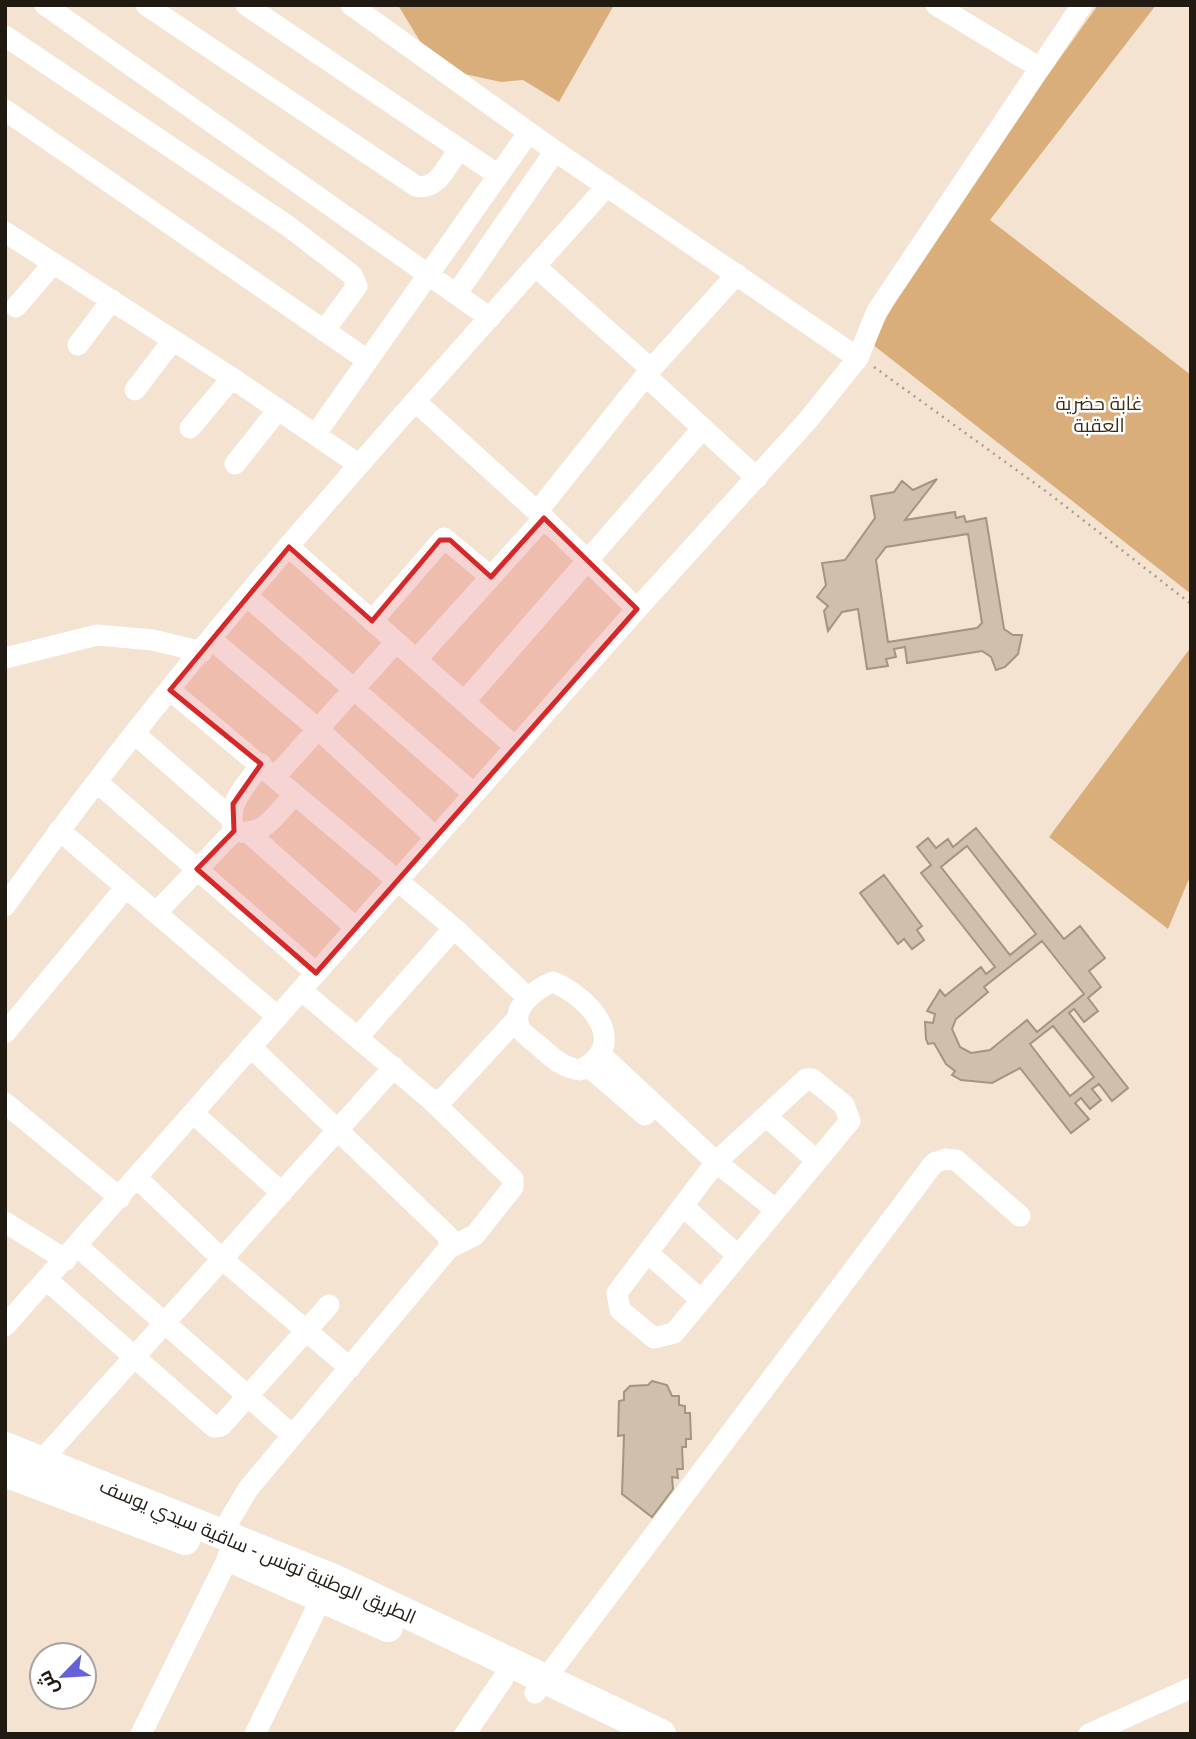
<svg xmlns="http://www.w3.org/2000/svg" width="1196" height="1739" viewBox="0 0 1196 1739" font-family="'Noto Sans',Cairo,sans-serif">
  <rect width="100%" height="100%" fill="#f4e3d0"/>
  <path fill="#daae7b" d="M398 5H614L559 102 523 80 501 82 460 73 421 43Z
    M1098 5H1156L990 220 1191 375V594L872 344 927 244Z
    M1191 647V874L1168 929 1049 837Z"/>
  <path fill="#d0bfad" stroke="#a49482" stroke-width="2" fill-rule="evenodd" d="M937 479 905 520 955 512 956 518 964 516 966 522 986 518 1004 629 1013 635H1022L1018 654 1005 667 996 670 991 657 982 651 907 663 905 647 894 649 896 657 886 659 888 666 867 669 858 609 842 612 828 631 824 611 828 606 817 597 826 585 822 563 845 560 875 518 871 496 894 492 902 481 913 490ZM968 534 982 623 977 628 888 642 876 560 886 547Z
    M976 828 1064 939 1080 926 1105 958 1089 971 1101 987 1088 998 1098 1011 1084 1022 1074 1009 1069 1013 1128 1088 1112 1101 1099 1084 1092 1089 1101 1100 1090 1109 1081 1098 1075 1103 1089 1119 1071 1133 1020 1068 992 1083 961 1080 952 1075 955 1071 946 1064 934 1043 928 1044 926 1039 925 1022 933 1023 935 1014 927 1011 940 990 945 996 981 967 986 974 995 967 921 873 931 865 917 847 928 838 936 848 948 839 953 847ZM967 846 1036 934 1010 955 941 867ZM1042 941 1084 994 1037 1032 1027 1020 990 1050 971 1053 960 1047 952 1029 956 1019 988 992 984 987ZM1053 1026 1094 1077 1070 1096 1030 1044Z
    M884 875 922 926 917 930 924 940 912 949 904 939 898 944 860 893Z
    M652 1381 667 1385 672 1396H679V1405L685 1406V1413H690L691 1439H686V1447H682L683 1469H677L678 1478 672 1477 673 1489 652 1517 622 1494 624 1435 618 1436 619 1401 624 1400V1392L630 1386 648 1385Z"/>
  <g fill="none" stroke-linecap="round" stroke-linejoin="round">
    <path stroke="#a99c8d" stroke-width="2.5" stroke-dasharray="2 5" stroke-linecap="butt" d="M874 367 1051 495 1191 604"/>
    <path stroke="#fff" stroke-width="21" d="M45 5 490 318
      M146 5 416 186C438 191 448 164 459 149
      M246 5 498 175
      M351 5 555 151 858 358
      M936 5 1040 68
      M5 36 288 226 352 275 357 286 324 331
      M5 110 367 360
      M5 232 232 378 358 464
      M535 266 651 369
      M457 293 555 151
      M16 307 53 264
      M78 345 112 300
      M646 376 757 478
      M135 390 173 340
      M415 401 544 518 637 609
      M190 428 232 378
      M315 435 529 132
      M235 464 277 411
      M537 512 651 369 737 274
      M289 547 515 747
      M248 597 474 794
      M372 621 444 538 491 577
      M212 640 318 729 435 837
      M5 658 97 635 153 640 202 652
      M416 660 544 518
      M170 690 454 928 527 997
      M464 702 703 428
      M135 734 230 817
      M261 764C246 786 225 804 234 831 265 838 275 815 294 795
      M275 777 396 642
      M97 782 316 973
      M59 830 278 1017
      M250 834 356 928
      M5 906C186 650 399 419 607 186
      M157 912 234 831
      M553 982C588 996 633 1044 580 1070 561 1067 553 1058 538 1045 533 1041 526 1036 522 1031 506 1010 537 988 553 982Z
      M301 990 430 1099 442 1100 517 1019
      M5 1033 126 887
      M358 1037 454 928
      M600 1054 716 1162 776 1210
      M588 1066 645 1115
      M806 1079H812L844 1105 850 1121 674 1333 654 1338 620 1310 617 1293 716 1162Z
      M430 1099 513 1179V1187L475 1235 449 1248
      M5 1103 120 1198
      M194 1114 282 1193
      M766 1116 817 1161
      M137 1178 221 1258 350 1368
      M683 1206 738 1256
      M5 1222 66 1260
      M77 1246 292 1435
      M648 1253 701 1300
      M47 1280 214 1427 221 1426 329 1305
      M5 1326 637 609 808 420 858 358 877 311 1082 5
      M42 1460 394 1067
      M222 1533 248 1489 449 1248 448 1236 252 1048
      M535 1693 934 1163 945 1159 956 1160 1020 1216
      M141 1734 229 1556
      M255 1734 322 1597
      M465 1734 503 1679
      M1089 1734 1191 1688"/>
    <path stroke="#fff" stroke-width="30" d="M5 1447 336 1580 661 1734
      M5 1472 185 1540
      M232 1558 388 1627"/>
  </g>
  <path fill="#d62828" fill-opacity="0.2" stroke="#d62828" stroke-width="5" stroke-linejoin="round" d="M544 518 637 609 316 973 197 869 234 831 233 804 261 764 170 690 289 547 372 621 440 540H450L491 577Z"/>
  <g text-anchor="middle" stroke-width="5" stroke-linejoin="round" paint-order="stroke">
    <g font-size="19" fill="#3e2b13" stroke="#fff">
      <text x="1099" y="410">غابة حضرية<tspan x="1099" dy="22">العقبة</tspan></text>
    </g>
    <g font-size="19" fill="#201a13" stroke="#fff">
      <text transform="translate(258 1551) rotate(23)" y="7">الطريق الوطنية تونس - ساقية سيدي يوسف</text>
    </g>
  </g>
  <rect width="1196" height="1739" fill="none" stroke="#201a13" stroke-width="14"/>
  <g transform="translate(63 1676) rotate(245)"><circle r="33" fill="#ffffff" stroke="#a6a3a1" stroke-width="2"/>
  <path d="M0-5L12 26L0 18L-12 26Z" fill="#6561da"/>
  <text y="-10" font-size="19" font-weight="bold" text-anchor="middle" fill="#201a13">ش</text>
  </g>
</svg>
